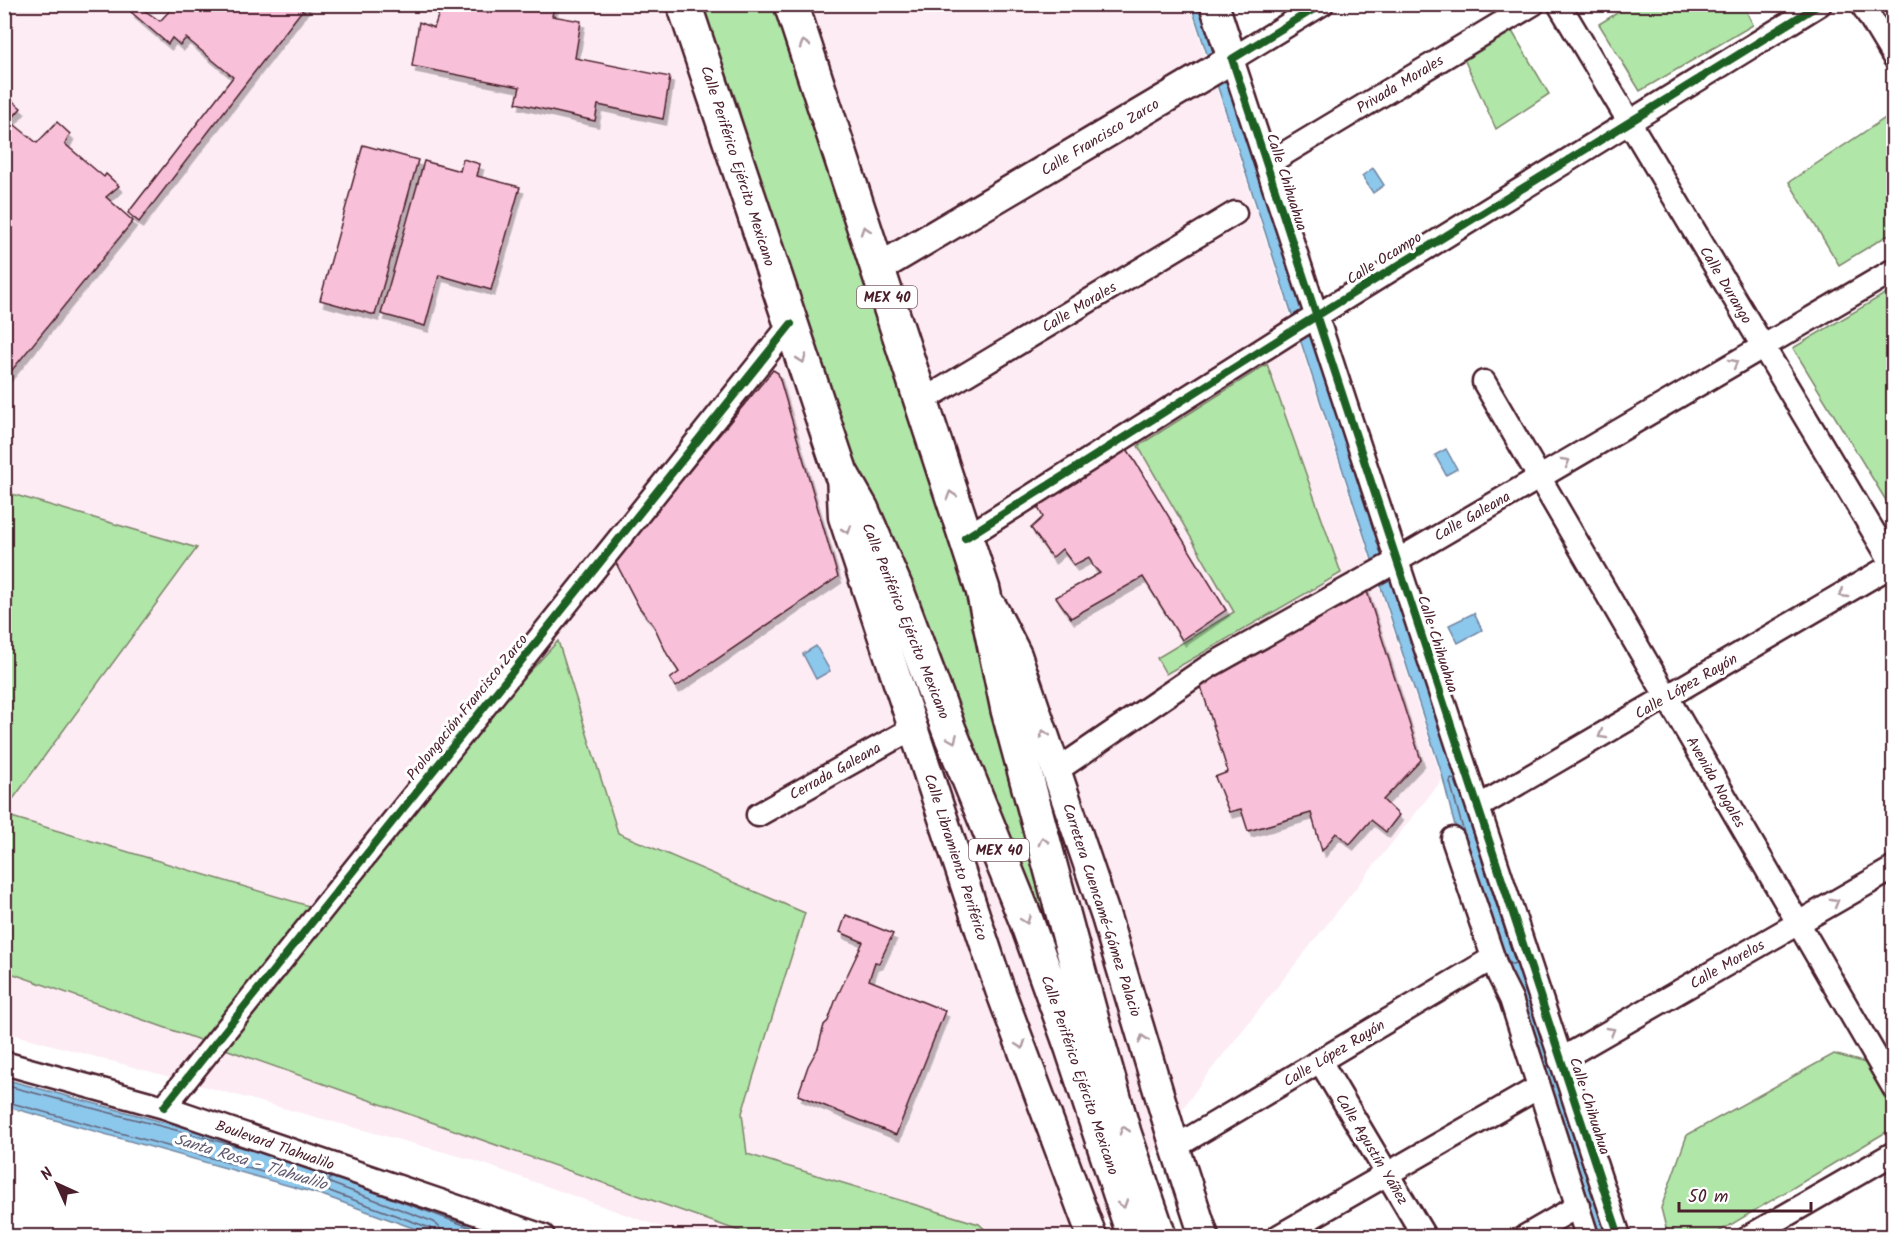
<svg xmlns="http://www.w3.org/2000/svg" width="1898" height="1241" viewBox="0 0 1898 1241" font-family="Kalam,sans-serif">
  <defs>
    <filter id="shadow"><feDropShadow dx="3.5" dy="6" stdDeviation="0" flood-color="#0004"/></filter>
  </defs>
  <rect width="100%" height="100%" fill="#fff"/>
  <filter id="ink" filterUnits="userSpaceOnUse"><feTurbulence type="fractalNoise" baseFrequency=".0167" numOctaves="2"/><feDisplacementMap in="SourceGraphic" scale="12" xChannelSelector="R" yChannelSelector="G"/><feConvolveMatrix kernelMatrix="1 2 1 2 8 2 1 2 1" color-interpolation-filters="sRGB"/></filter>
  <g filter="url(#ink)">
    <path fill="#fdecf4" d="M4 5H1189L1442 780 1203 1080 1095 1236H686L473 1160 5 1032Z"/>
    <path fill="#b0e6a8" stroke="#7d826a" stroke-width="1.5" d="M1743 4 1753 25 1640 91 1599 24 1630 5Z
      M700 5H799L1104 1073 869 513 775 243 737 102Z
      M1509 26 1549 94 1496 129 1464 59Z
      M1893 113V232L1839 265 1789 182Z
      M1893 289V512L1793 348Z
      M1267 364 1341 573 1166 674 1157 658 1234 612 1138 446Z
      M5 492 197 548 5 810 4 492Z
      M558 641 618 833 805 913 742 1113 747 1154 979 1224 992 1236H753L5 971V815L312 907Z
      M1834 1054 1869 1064 1893 1116V1128L1712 1236H1668L1661 1208 1687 1135Z"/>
    <path fill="#8cc7ec" stroke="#72849f" stroke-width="1.5" d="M1191 5H1209L1613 1236H1591L1453 819 1442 774Z
      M1373 168 1384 185 1373 193 1362 176Z
      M1446 449 1457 469 1446 475 1435 455Z
      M1474 613 1482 630 1458 643 1449 625Z
      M816 646 830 671 816 679 803 654Z
      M4 1079 170 1124 343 1166 533 1236H435L322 1195 5 1106Z"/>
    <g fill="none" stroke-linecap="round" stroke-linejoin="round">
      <path stroke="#646278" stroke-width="1.5" d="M1460 794 1455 780 1451 779 1450 782 1464 833
        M1482 861 1515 961 1514 964H1510L1505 954
        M4 1085 248 1149
        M4 1101 324 1189 430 1228 433 1232 434 1236
        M332 1177 329 1180 330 1183 434 1222 440 1228 441 1236
        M369 1190 494 1236"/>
    </g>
    <path fill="#f9c1d9" stroke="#4a1f2b" stroke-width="1.5" filter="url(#shadow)" d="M176 4H307L139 222 128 213 233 77 186 38 180 45 172 38 168 44 131 12 138 6 160 21Z
      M442 4 489 13 490 4H555L552 16 581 21 575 58 670 77 663 119 598 105 595 121 516 103 520 87 412 66 419 22 434 28Z
      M4 94 21 108 10 121 37 143 57 122 70 134 65 144 104 177 106 174 119 186 106 197 133 221 4 380Z
      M363 145 418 160 375 315 320 300Z
      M463 159 480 164 477 176 520 187 491 290 439 275 425 326 381 314 424 161 460 171Z
      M773 370 778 373 838 577 676 687 670 679 679 672 667 654 654 626 639 607 615 561Z
      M1126 447 1226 610 1182 640 1143 577 1071 618 1056 597 1100 573 1093 566 1089 557 1074 565 1062 549 1052 558 1031 528 1043 517 1035 502Z
      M1364 582 1421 760 1383 800 1399 815 1386 832 1371 820 1350 844 1336 833 1322 851 1311 813 1248 831 1241 809 1229 812 1215 777 1228 772 1199 680Z
      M846 915 893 934 879 963 875 962 869 980 945 1011 896 1135 798 1095 808 1066 818 1048 824 1025 828 1021 836 999 863 942 840 932Z"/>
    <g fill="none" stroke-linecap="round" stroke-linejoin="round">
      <defs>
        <path id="minor" d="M1322 4 1232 59 1619 1236
          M1559 4 1894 566
          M1862 4 1894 57
          M1267 164 1533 4
          M1484 382 1894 1088
          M922 401 1235 213
          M965 538 1289 333 1820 4
          M1056 771 1208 667 1388 566 1894 270
          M1478 807 1894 564
          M758 815 913 728
          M1453 839 1499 975 1511 999 1587 1236
          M1560 1060 1894 868
          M1320 1061 1424 1236
          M4 1063 164 1107 543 1236
          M164 1107 791 324
          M1175 1147 1493 958
          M1279 1236 1539 1087
          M1526 1236 1578 1206
          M1750 1236 1894 1153"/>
        <path id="major" d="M877 269 1232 59 1214 4
          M841 473 843 517 1000 990 1092 1236
          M993 608 1017 655 1106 917 1175 1147 1204 1236"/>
        <path id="highway" d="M684 4 841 473 862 510 897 591 949 730 1026 920 1072 1048 1134 1236
          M791 4 983 590 1008 710 1096 1035 1124 1133 1159 1236"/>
      </defs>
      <use href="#minor" stroke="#4a1f2b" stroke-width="27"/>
      <use href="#major" stroke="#4a1f2b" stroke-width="33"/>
      <use href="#highway" stroke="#4a1f2b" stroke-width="38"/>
      <use href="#minor" stroke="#fff" stroke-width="22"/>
      <use href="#major" stroke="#fff" stroke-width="28"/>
      <use href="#highway" stroke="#fff" stroke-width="33"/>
      <defs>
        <path id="cycleway" d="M1322 4 1232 59 1619 1236
          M965 538 1289 333 1820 4
          M164 1107 791 324"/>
      </defs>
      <use href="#cycleway" stroke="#fff" stroke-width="11"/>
      <use href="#cycleway" stroke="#1b5e20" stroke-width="8"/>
    </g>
    <defs><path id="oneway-chevron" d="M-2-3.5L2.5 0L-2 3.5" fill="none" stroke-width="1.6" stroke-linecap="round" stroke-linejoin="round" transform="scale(1.5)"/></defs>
    <g stroke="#ae9aa0">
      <use href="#oneway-chevron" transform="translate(804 44) rotate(-108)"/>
      <use href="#oneway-chevron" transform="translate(865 230) rotate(-108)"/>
      <use href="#oneway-chevron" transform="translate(802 359) rotate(71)"/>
      <use href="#oneway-chevron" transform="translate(1734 363) rotate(-30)"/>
      <use href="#oneway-chevron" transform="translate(1566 462) rotate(-30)"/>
      <use href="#oneway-chevron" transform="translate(951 495) rotate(-107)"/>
      <use href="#oneway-chevron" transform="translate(847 530) rotate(71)"/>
      <use href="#oneway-chevron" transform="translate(1843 594) rotate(149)"/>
      <use href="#oneway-chevron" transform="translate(1044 734) rotate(-108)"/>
      <use href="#oneway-chevron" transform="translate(1602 735) rotate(150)"/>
      <use href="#oneway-chevron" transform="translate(953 739) rotate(67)"/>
      <use href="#oneway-chevron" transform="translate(1043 841) rotate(-105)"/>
      <use href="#oneway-chevron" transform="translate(1835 902) rotate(-30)"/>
      <use href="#oneway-chevron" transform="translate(1026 920) rotate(69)"/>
      <use href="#oneway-chevron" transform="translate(1611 1031) rotate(-30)"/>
      <use href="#oneway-chevron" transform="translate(1143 1039) rotate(-107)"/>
      <use href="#oneway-chevron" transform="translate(1021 1045) rotate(70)"/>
      <use href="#oneway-chevron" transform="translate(1124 1130) rotate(-107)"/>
      <use href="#oneway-chevron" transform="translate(1123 1204) rotate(72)"/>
    </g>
  </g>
  <g text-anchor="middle" stroke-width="6" stroke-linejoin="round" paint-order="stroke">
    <g fill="#fff" stroke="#80626b" stroke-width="1.5">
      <rect x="857" y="286" width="60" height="22" rx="4.5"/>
      <rect x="969" y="839" width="60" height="22" rx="4.5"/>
    </g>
    <g font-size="14" font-weight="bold" fill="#4a1f2b">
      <text x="887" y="302">MEX 40</text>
      <text x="999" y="855">MEX 40</text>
    </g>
    <g font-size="15" fill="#4a1f2b" stroke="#fff">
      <text transform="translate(1400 84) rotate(-31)" y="5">Privada Morales</text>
      <text transform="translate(1100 137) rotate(-31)" y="5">Calle Francisco Zarco</text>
      <text transform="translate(738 166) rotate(72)" y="5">Calle Periférico Ejército Mexicano</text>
      <text transform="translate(1287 182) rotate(72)" y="5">Calle Chihuahua</text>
      <text transform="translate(1384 258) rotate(-32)" y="5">Calle Ocampo</text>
      <text transform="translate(1726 285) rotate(59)" y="5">Calle Durango</text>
      <text transform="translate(1079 307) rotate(-31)" y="5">Calle Morales</text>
      <text transform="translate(1472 516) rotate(-30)" y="5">Calle Galeana</text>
      <text transform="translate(906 621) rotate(68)" y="5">Calle Periférico Ejército Mexicano</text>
      <text transform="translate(1438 644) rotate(72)" y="5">Calle Chihuahua</text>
      <text transform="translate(1686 686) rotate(-30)" y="5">Calle López Rayón</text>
      <text transform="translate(467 707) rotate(-51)" y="5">Prolongación Francisco Zarco</text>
      <text transform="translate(835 771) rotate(-29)" y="5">Cerrada Galeana</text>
      <text transform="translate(1716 782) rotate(60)" y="5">Avenida Nogales</text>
      <text transform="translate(956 857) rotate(72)" y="5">Calle Libramiento Periférico</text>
      <text transform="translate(1102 910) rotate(72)" y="5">Carretera Cuencamé-Gómez Palacio</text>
      <text transform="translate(1727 964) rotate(-30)" y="5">Calle Morelos</text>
      <text transform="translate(1334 1053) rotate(-31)" y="5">Calle López Rayón</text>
      <text transform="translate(1080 1075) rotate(71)" y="5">Calle Periférico Ejército Mexicano</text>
      <text transform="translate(1590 1106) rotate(72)" y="5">Calle Chihuahua</text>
      <text transform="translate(275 1145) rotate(19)" y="5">Boulevard Tlahualilo</text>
      <text transform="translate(1372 1149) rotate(59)" y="5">Calle Agustín Yáñez</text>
    </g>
    <g font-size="16" font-style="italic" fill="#615a6f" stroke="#fff">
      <text transform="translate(251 1161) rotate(17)" y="6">Santa Rosa - Tlahualilo</text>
    </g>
  </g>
  <rect width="1898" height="1241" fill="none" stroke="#fff" stroke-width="24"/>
  <rect x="12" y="12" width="1874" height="1217" fill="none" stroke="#4a1f2b" stroke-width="2" filter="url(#ink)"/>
  <g transform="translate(57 1184) rotate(315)" stroke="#ffffff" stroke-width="4.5" paint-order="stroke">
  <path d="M0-4.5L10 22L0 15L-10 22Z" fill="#4a1f2b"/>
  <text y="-9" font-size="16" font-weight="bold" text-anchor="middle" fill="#4a1f2b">N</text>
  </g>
  <path d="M1679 1202v9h132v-9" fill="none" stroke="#4a1f2b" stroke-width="3"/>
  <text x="1688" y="1202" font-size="18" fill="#4a1f2b" stroke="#ffffff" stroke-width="4.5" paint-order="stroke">50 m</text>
</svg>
